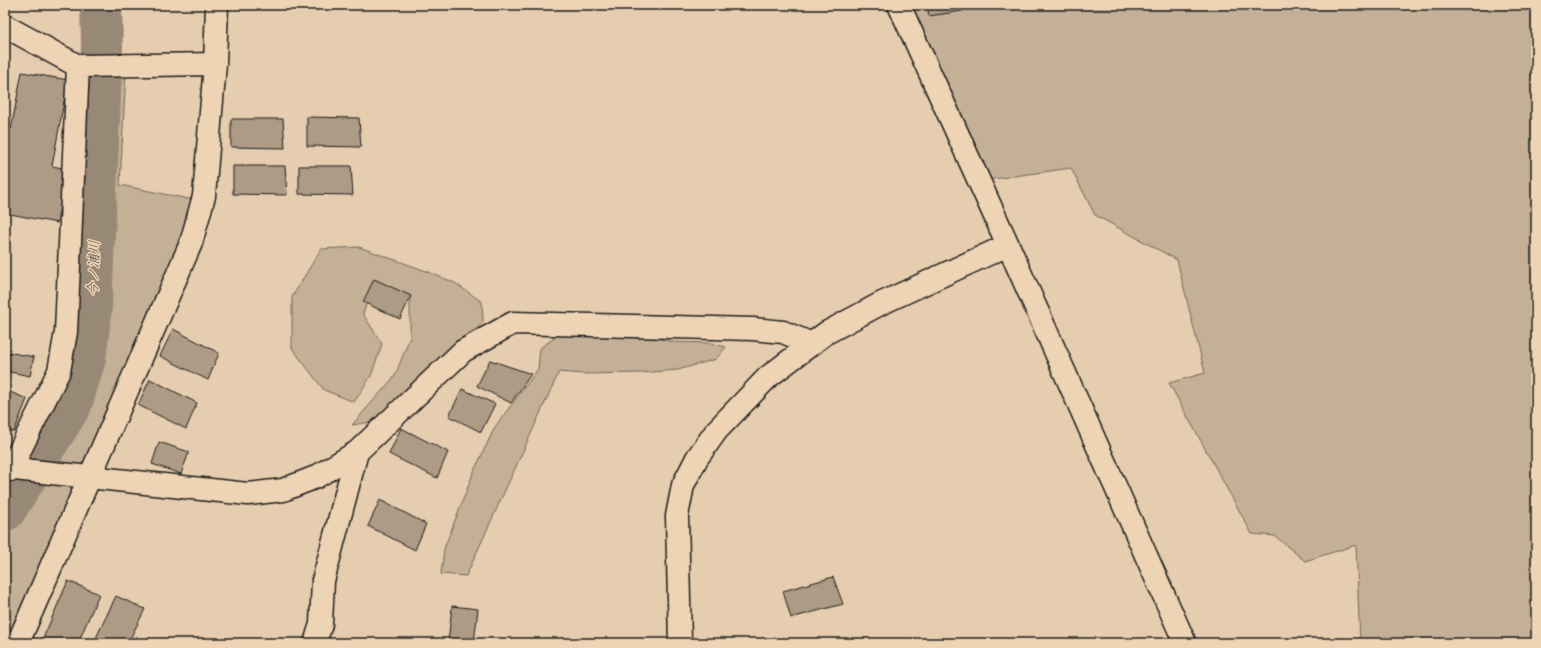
<svg xmlns="http://www.w3.org/2000/svg" width="1541" height="648" viewBox="0 0 1541 648" font-family="Pangolin,'Klee One',sans-serif">
  <rect width="100%" height="100%" fill="#e6cdaf"/>
  <filter id="ink" filterUnits="userSpaceOnUse"><feTurbulence type="fractalNoise" baseFrequency=".025" numOctaves="2"/><feDisplacementMap in="SourceGraphic" scale="8" xChannelSelector="R" yChannelSelector="G"/><feConvolveMatrix kernelMatrix="1 2 1 2 8 2 1 2 1" color-interpolation-filters="sRGB"/></filter>
  <g filter="url(#ink)">
    <path fill="#c4b096" stroke="#706659" d="M903 5H1536V643H1360L1356 545 1305 561 1275 536 1252 534 1169 383 1205 373 1177 260 1095 215 1071 168 979 181Z
      M78 66 126 72 120 185 203 202 17 643H5V472L59 368Z
      M359 247 429 272 455 283 482 302 483 322 438 374 377 421 352 425 395 376 410 337V296L374 280 363 314 382 344 371 376 354 402 324 390 292 348V297L321 249Z
      M573 325 610 326 673 342 711 343 726 347 716 359 678 370 640 373 583 374 559 372 466 576 441 574 444 549 474 471 495 427 538 369 540 348Z"/>
    <g fill="none" stroke-linecap="round" stroke-linejoin="round">
      <path stroke="#988976" stroke-width="42" d="M5 510 71 405 85 358 91 309 102 45 101 5"/>
    </g>
    <path fill="#ad9b86" stroke="#1c1c1c" d="M927 5H961L962 11 929 16Z
      M22 72 68 80 52 166 67 169 57 223 5 213V128L11 129Z
      M5 79H9L8 118H5Z
      M307 117 359 118 361 147 307 146Z
      M231 119H283L285 148 231 147Z
      M233 166H285L287 195 233 194Z
      M299 166H351L353 195 299 194Z
      M374 279 411 296 400 319 363 302Z
      M173 329 219 353 208 380 160 356Z
      M7 352 34 357 30 376 5 371Z
      M490 360 531 374 511 403 477 386Z
      M150 379 197 403 186 429 138 405Z
      M462 389 495 404 481 432 449 416Z
      M5 390 27 399 14 432 5 429Z
      M401 428 448 452 437 478 389 454Z
      M159 442 189 452 181 474 152 464Z
      M380 500 426 524 415 550 368 526Z
      M833 577 843 604 791 618 783 591Z
      M68 581 99 594 78 643H41Z
      M116 596 145 609 128 643H102L95 640Z
      M452 606 478 609 474 643H448Z"/>
    <g fill="none" stroke-linecap="round" stroke-linejoin="round">
      <defs>
        <path id="street" d="M5 26 78 66 215 64
          M5 468 248 494 283 490 316 477 357 452 463 351 513 323 753 329 783 332 812 344
          M10 470 59 371 66 332 78 66
          M18 643 191 243 204 196 215 64 217 5
          M315 643 321 624 323 581 357 452"/>
        <path id="secondary" d="M899 5 1008 245 1185 643
          M680 643 677 516 683 485 697 458 717 430 768 377 826 333 880 304 1008 245"/>
      </defs>
      <use href="#street" stroke="#1c1c1c" stroke-width="25"/>
      <use href="#secondary" stroke="#1c1c1c" stroke-width="25"/>
      <use href="#street" stroke="#eed4b5" stroke-width="22"/>
      <use href="#secondary" stroke="#eed4b5" stroke-width="22"/>
    </g>
  </g>
  <g text-anchor="middle" stroke-width="3" stroke-linejoin="round" paint-order="stroke">
    <g font-size="14" font-style="italic" fill="#47423c" stroke="#eed4b5">
      <text transform="translate(93 268) rotate(-88)" y="5">今ノ浦川</text>
    </g>
  </g>
  <rect width="1541" height="648" fill="none" stroke="#eed4b5" stroke-width="20"/>
  <rect x="10" y="10" width="1521" height="628" fill="none" stroke="#1c1c1c" stroke-width="1.5" filter="url(#ink)"/>
</svg>
